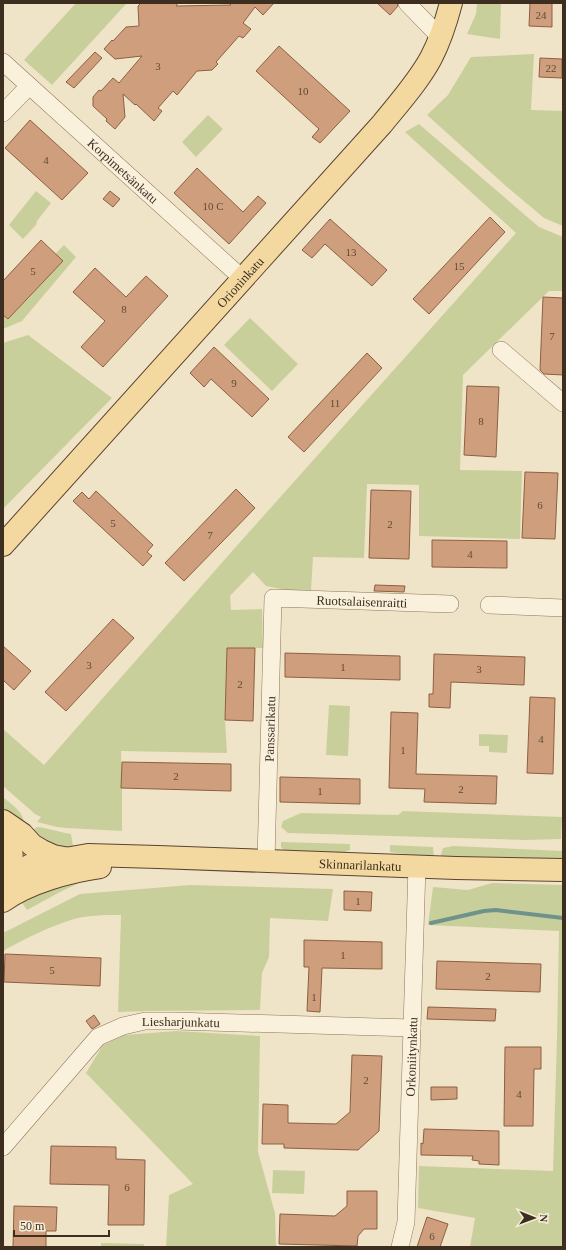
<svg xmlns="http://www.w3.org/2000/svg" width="566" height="1250" viewBox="0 0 566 1250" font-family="Georgia,serif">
  <rect width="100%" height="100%" fill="#f0e4c8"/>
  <path fill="#c9cf9b" d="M76 3H127L52 85 24 60Z
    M477 3H501L500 39 467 34 476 14Z
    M534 54 531 110 563 111V226L544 218 507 187 427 115 448 95 471 57Z
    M208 115 223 129 196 157 182 142Z
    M419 124 539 227 563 237V291H549L463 375 460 470 522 471 520 539 419 536V485L367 484 364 558 313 557 311 591 286 590 266 586 253 572 230 596 231 610 262 609 263 648H227L225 720 227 753 121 751 122 791V831L66 828 57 827 37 822 41 817 35 814 3 786V729L44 765 233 550 516 233 405 132Z
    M36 191 51 203 37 221 36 225 23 239 9 225Z
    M64 245 76 257 22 321 3 329V315L8 319 62 261 55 254Z
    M250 318 298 364 272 391 224 345Z
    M28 335 112 398 3 509V343Z
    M329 705 350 706 348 756 326 755Z
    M479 734 508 735 507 753 489 752V746H479Z
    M3 797C12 805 23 811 24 823L3 811Z
    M403 811 562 817 561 839 526 840 288 833 281 827 283 821 301 813 398 815Z
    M37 827C48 828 59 832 71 834L74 852 64 853 28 834Z
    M281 842 350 844V850L339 854 291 853 284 850 281 847Z
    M390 845 433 847 434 858 390 852Z
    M453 846 563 851V862L440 858 443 848Z
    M78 876 79 883 60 892 27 910 21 901Z
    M492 883 563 885V1247H470L475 1218 418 1208 419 1166 553 1171 557 1038 559 931 428 925 433 887 468 890Z
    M190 885 333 889 328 921 270 918 269 957 262 973 260 1010 148 1011 118 1012 121 915C104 915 88 915 71 920 49 927 27 938 6 949L3 952V933L80 894Z
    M176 1031 260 1036 258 1152 275 1213 276 1247H166L169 1195 193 1184 86 1073 103 1045 125 1035Z
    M273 1170 305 1171 304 1194 272 1193Z
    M101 1243 144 1244V1247H101Z"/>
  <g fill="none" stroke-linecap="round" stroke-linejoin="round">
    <path stroke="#6f938a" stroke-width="4" d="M431 923 484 911 496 910 563 918"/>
  </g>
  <path fill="#cf9f7d" stroke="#8d5f41" d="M141 3H178L176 6 231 5 229 3H274L263 15 255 7 243 23 251 29 243 38 239 36 216 62 218 64 212 70 197 71 177 95 173 91 158 108 162 111 154 121 136 104 135 105 123 94 125 117 115 129 106 121 107 119 93 106V97L99 90 101 91 113 78 119 83 142 56 115 59 104 49 112 40 113 41 126 27 139 26 138 6Z
    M377 3H397L398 6 390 15Z
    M530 3H552V27L529 26Z
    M279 46 350 111 320 143 312 137 319 129 256 71Z
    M95 52 102 58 74 88 66 82Z
    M540 58 562 59V78L539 77Z
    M30 120 88 173 62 200 5 148Z
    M197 168 243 212 258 196 266 203 229 244 174 193Z
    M110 191 120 199 113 207 103 199Z
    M490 217 505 232 429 314 413 299Z
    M330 219 387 270 372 286 325 244 312 258 302 250Z
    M41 240 63 261 8 319 3 315V281Z
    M95 268 126 297 146 276 168 296 103 367 81 347 105 321 73 292Z
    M543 297 563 298V375L544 374 540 370Z
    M214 347 269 399 252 417 211 379 204 387 190 373Z
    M367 353 382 368 304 452 288 437Z
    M467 386 499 387 496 457 464 455Z
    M525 472 558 473 555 539 522 538Z
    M236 489 255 508 184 581 165 563Z
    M371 490 411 491 409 559 369 558Z
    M96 491 153 545 147 552 152 556 143 566 73 501 82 492 89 499Z
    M432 540 507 541V568L432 567Z
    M375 585 405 586 404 592 374 591Z
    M113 619 134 638 66 711 45 692Z
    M3 646 31 671 14 690 3 680Z
    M227 648H255L253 721 225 720Z
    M285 653 400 656V680L285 677Z
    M434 654 525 657 524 685 451 682 450 708 429 707V694H433Z
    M530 697 555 698 553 774 527 773Z
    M391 712 418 713 416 774 497 776 496 804 424 802 425 789 389 788Z
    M122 762 231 764V791L121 788Z
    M280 777 360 779V804L280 802Z
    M344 891 372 892 371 911 344 910Z
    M304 940 382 942V969L322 968 320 1012 307 1011 309 967H304Z
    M5 954 101 958 100 986 4 982Z
    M437 961 541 964 540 992 436 989Z
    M428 1007 496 1009 495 1021 427 1019Z
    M94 1015 100 1024 92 1029 86 1021Z
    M505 1047H541V1069H534L533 1126H504Z
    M352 1055 382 1056 379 1131 358 1150 284 1148V1144H262L263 1104 288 1105V1123L336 1124 350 1112Z
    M431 1087H457V1099L431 1100Z
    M424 1129 499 1131V1165L479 1164V1161L472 1160 473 1156 421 1155V1143L423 1144Z
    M51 1146 116 1147V1159L145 1160 144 1225H108L109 1185 50 1184Z
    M347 1191H377V1229H364L358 1236 357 1246 279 1244 280 1214 335 1216 347 1206Z
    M14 1206 57 1207 56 1231H46V1247H13Z
    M427 1217 448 1224 440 1247H417Z"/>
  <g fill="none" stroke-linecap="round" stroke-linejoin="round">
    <defs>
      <g id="minor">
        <path d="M407 3 440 37"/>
        <path id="s1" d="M3 62 243 279"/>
        <path d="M3 113 29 86"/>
        <path d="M501 350 563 403"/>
        <path d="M489 605 563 608"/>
        <path id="s2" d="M266 861 273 598 450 604"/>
        <path id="s3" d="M3 1147 98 1037 123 1026 145 1021H175L412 1028"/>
        <path id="s4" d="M400 1247 406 1222 417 866"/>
      </g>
      <g id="major">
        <path id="s5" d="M3 545 382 124C399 103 418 82 431 58 440 41 446 22 451 3"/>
        <path d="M3 821 22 834 32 845 42 851 53 856 64 858"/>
        <path d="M3 828C13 847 16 861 3 879"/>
        <path id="s6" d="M3 880 31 865 88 855 158 857 456 868 563 870"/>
        <path d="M3 901C27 883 70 871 100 867"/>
      </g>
    </defs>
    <use href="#minor" stroke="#8d765c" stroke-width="18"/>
    <use href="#major" stroke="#5b4430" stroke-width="24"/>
    <use href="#minor" stroke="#faf1dc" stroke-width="17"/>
    <use href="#major" stroke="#f3d9a0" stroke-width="22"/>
  </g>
  <g text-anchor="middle" stroke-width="4" stroke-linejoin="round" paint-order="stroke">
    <g font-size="11" fill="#624a37">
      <text x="541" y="19">24</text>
      <text x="158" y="70">3</text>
      <text x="551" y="72">22</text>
      <text x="303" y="95">10</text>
      <text x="46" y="164">4</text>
      <text x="213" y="210">10 C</text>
      <text x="351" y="256">13</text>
      <text x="459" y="270">15</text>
      <text x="33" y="275">5</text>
      <text x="124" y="313">8</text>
      <text x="552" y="340">7</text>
      <text x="234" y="387">9</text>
      <text x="335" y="407">11</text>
      <text x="481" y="425">8</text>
      <text x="540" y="509">6</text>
      <text x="113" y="527">5</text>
      <text x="390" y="528">2</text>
      <text x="210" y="539">7</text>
      <text x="470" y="558">4</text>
      <text x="89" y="669">3</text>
      <text x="343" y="671">1</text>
      <text x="479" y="673">3</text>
      <text x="240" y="688">2</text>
      <text x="541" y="743">4</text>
      <text x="403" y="754">1</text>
      <text x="176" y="780">2</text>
      <text x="461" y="793">2</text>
      <text x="320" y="795">1</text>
      <text x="358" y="905">1</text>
      <text x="343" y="959">1</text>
      <text x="52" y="974">5</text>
      <text x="488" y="980">2</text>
      <text x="314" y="1001">1</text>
      <text x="366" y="1084">2</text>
      <text x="519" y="1098">4</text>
      <text x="127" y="1191">6</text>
      <text x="432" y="1240">6</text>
    </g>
    <g font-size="13" fill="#3d2e20" stroke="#f7eed8">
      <text dy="5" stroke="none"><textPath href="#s1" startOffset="162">Korpimetsänkatu</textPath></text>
      <text dy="5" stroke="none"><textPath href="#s5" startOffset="354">Orioninkatu</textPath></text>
      <text dy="5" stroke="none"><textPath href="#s2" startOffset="352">Ruotsalaisenraitti</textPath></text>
      <text dy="5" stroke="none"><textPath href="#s2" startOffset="132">Panssarikatu</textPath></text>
      <text dy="5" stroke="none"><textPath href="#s6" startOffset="362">Skinnarilankatu</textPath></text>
      <text dy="5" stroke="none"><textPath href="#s3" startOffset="231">Liesharjunkatu</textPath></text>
      <text dy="5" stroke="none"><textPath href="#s4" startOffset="191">Orkoniitynkatu</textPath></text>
    </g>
  </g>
  <rect width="566" height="1250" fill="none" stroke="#3d2e20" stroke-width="8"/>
  <g transform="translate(534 1218) rotate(91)" stroke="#f7eed8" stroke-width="3" paint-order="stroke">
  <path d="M0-3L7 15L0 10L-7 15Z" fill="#3d2e20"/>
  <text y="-6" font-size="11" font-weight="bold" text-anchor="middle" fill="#3d2e20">N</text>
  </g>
  <path d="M14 1230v6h95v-6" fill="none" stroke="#3d2e20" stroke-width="2"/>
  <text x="20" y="1230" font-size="12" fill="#3d2e20" stroke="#f7eed8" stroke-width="3" paint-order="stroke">50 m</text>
</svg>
